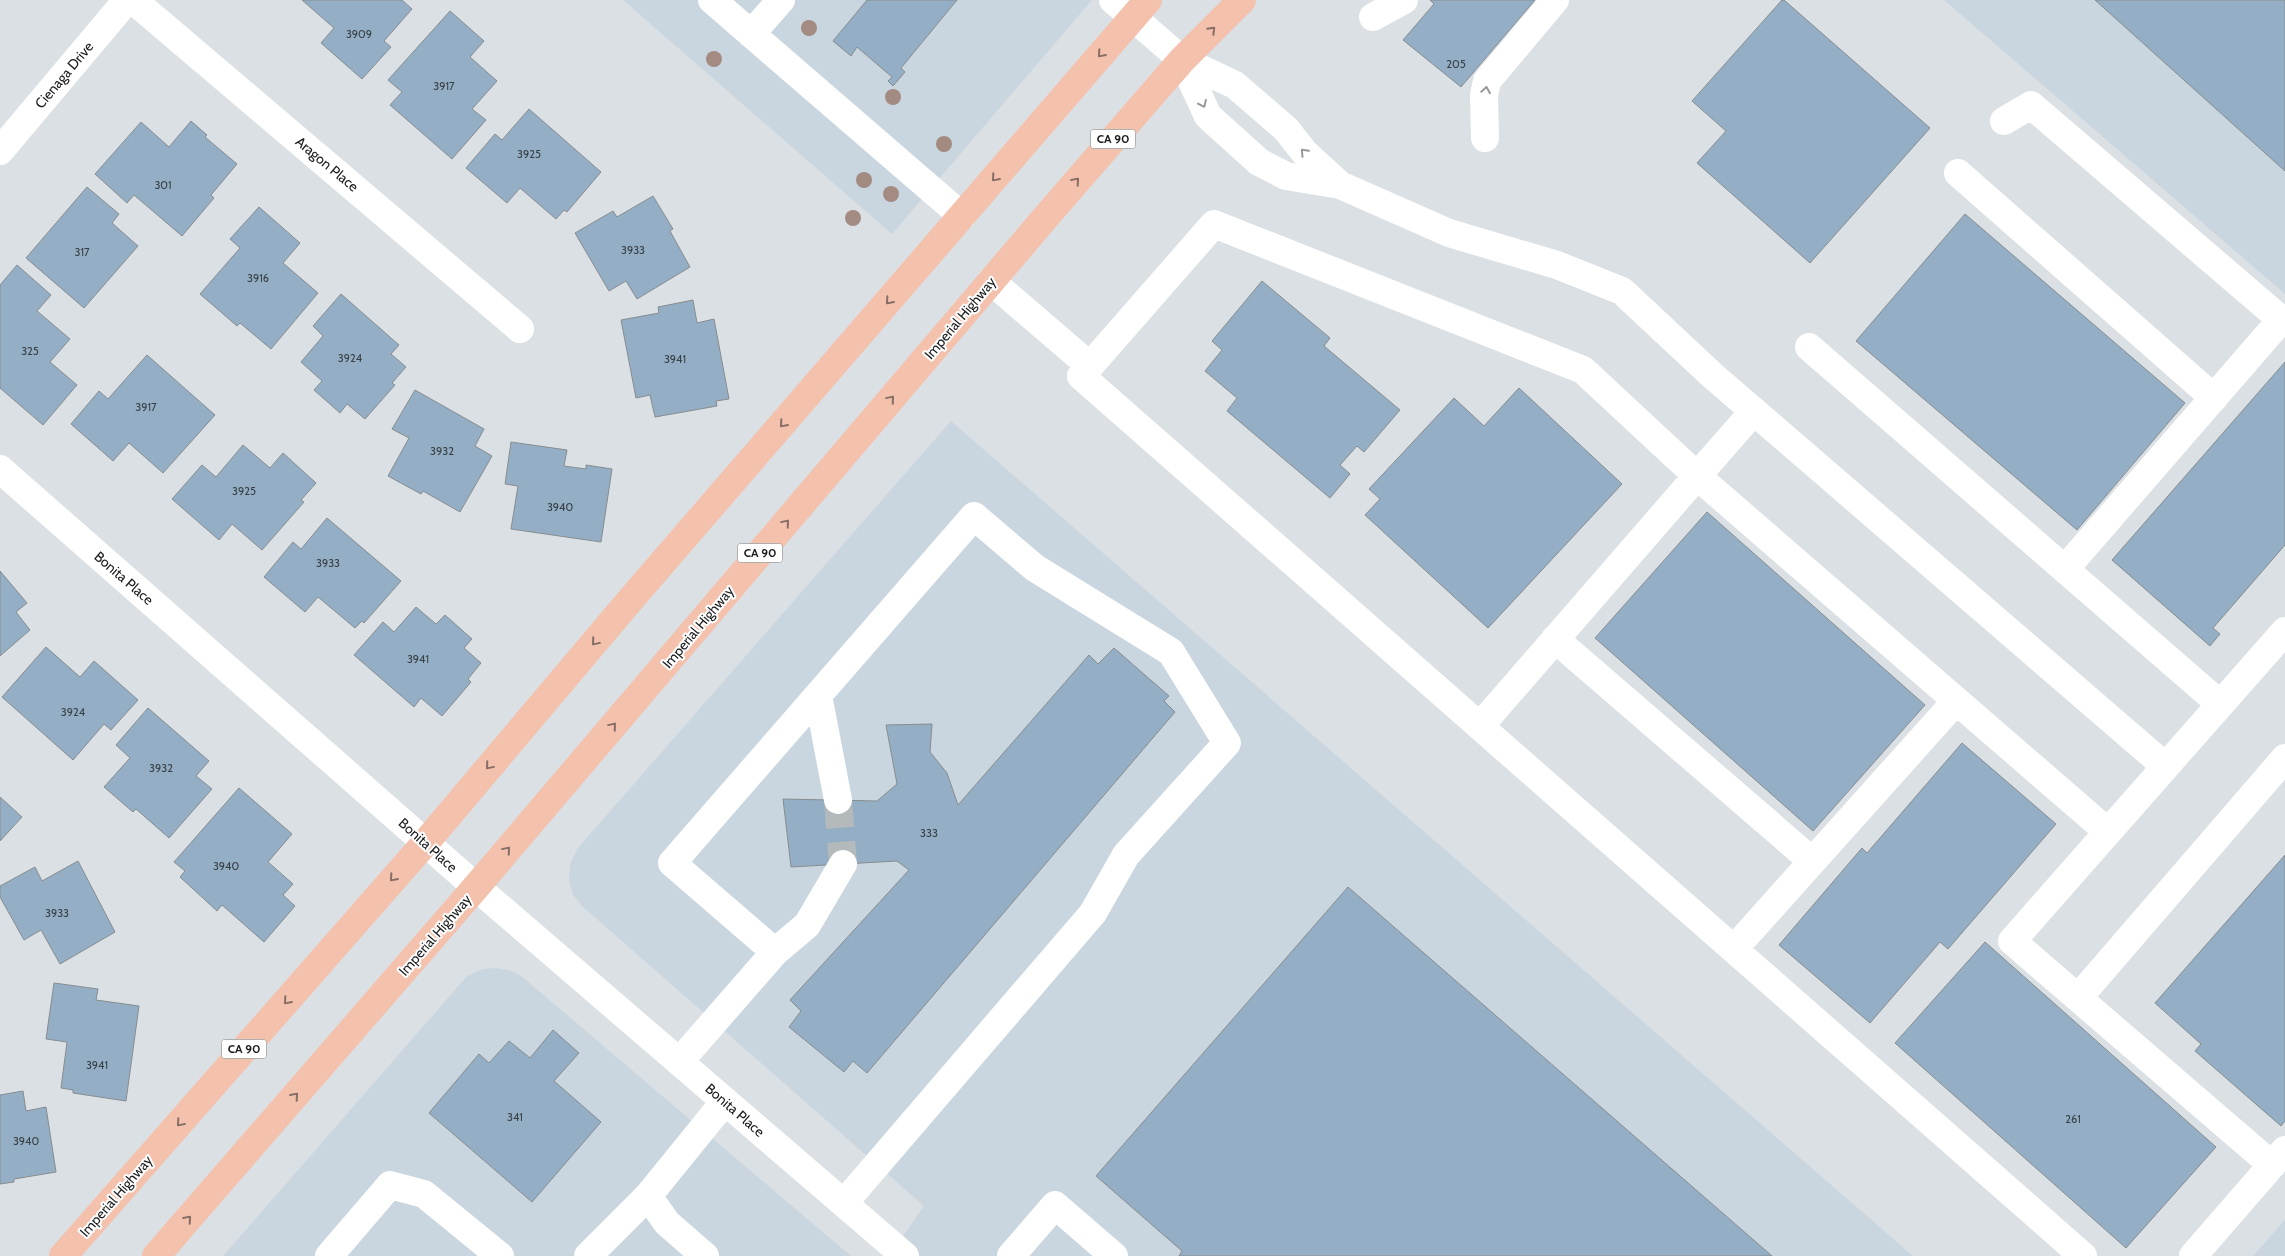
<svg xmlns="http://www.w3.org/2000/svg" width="2285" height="1256" viewBox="0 0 2285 1256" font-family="Cabin,sans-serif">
  <rect width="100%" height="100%" fill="#dbe0e4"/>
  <path fill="#cad6df" d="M623 0H1092L892 234Z
    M1944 0H2285V294Z
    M951 421 1913 1256H889L924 1206 583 907 573 895 569 880 570 865 577 849Z
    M495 968 509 970 520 975 851 1256H223L467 976 482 969Z
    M2285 1220V1256H2253Z"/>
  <path fill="#94afc5" stroke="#878c8f" d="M302 0H402L412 9 384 41 391 47 362 79 321 43 334 28Z
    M867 0H957L901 68 905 72 893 86 888 81 892 77 857 47 851 56 833 41Z
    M1430 0H1535L1461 87 1403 40 1434 4Z
    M1782 0H1784L1930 128 1810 263 1697 163 1726 131 1692 101Z
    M2095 0H2285V171Z
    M450 11 484 41 470 57 497 81 472 109 486 120 452 159 390 105 402 92 388 80Z
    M529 109 601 172 567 212 564 210 556 219 520 188 507 203 466 168 495 134 502 140Z
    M191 121 207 135 205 137 237 164 211 195 214 198 182 236 134 195 127 203 95 174 141 122 169 147Z
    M87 187 119 214 112 223 138 246 84 308 26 258Z
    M653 196 673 229 670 231 690 267 637 299 626 281 609 291 575 233 613 211 617 217Z
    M259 207 300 243 283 263 318 293 271 349 240 323 237 326 200 294 240 248 230 239Z
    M1965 214 2185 403 2077 530 1856 341Z
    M17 265 51 295 37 311 70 339 50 362 77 385 43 425 0 388V285Z
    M1262 281 1330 338 1324 346 1400 410 1364 452 1357 446 1340 465 1350 474 1330 498 1227 411 1237 398 1205 371 1222 350 1212 341Z
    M341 294 399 345 391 354 406 367 392 383 395 385 365 419 347 404 340 413 314 390 322 381 301 362 323 336 313 326Z
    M693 300 697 323 714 319 729 399 716 401 717 406 655 417 650 395 636 398 621 320 659 313 658 307Z
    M147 355 215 415 163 473 129 443 113 461 71 424 99 391 108 399Z
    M2285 362V545L2213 628 2220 634 2210 646 2112 560Z
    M1519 388 1622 484 1488 628 1365 515 1380 499 1369 489 1454 398 1484 426Z
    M415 390 484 429 475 446 492 456 460 512 423 491 421 494 388 476 409 438 392 429Z
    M511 442 567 450 564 466 586 469V465L612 469 601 542 511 529 518 486 505 484Z
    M243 445 270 468 283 453 316 483 301 500 304 502 262 550 232 524 219 540 172 499 202 465 216 477Z
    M1707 512 1925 705 1813 831 1595 638Z
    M327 518 401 581 364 623 362 621 355 628 318 597 305 612 264 577 293 542 301 549Z
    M0 571 27 603 16 612 30 630 0 656Z
    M416 607 436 624 445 615 472 639 464 648 481 663 468 679 471 682 442 716 421 698 414 707 354 655 383 622 394 632Z
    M46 647 80 677 94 661 138 700 111 730 104 724 73 760 2 697Z
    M1114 648 1169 696 1164 701 1175 712 867 1073 853 1061 844 1072 789 1027 801 1011 790 1000 909 870 897 861 791 867 783 799 877 801 897 784 886 725 932 724 930 752 947 773 958 805 1089 655 1098 664Z
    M148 708 209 761 196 776 212 789 169 838 136 809 133 812 104 787 130 758 116 745Z
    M1962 743 2056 824 1948 949 1940 942 1870 1023 1779 945 1862 848 1867 853Z
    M239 788 292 834 268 862 293 884 283 895 295 906 264 942 222 905 217 911 180 877 185 871 174 862Z
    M0 797 22 817 0 841Z
    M2285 855V1121L2281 1126 2195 1051 2201 1044 2155 1003Z
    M78 861 115 932 60 964 41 930 24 940 0 897V886L35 867 42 881Z
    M1348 887 1772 1256H1179L1182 1251 1096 1176Z
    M1985 942 2216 1147 2126 1248 1895 1043Z
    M54 983 98 989 96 1000 139 1006 126 1101 73 1093V1090L61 1088 67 1042 46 1039Z
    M553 1030 579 1053 554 1081 601 1122 532 1202 429 1113 479 1054 489 1063 509 1041 530 1058Z
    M23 1091 26 1111 46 1107 56 1172 14 1179V1182L0 1184V1095Z"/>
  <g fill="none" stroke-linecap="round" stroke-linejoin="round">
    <path stroke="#b4b9bc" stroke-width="28" stroke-dasharray="28 14" stroke-linecap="butt" d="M838 800 843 864"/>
    <path stroke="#fff" stroke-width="28" d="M133 0 520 329
      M712 0 962 216
      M1113 0 1182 60 1235 85 1286 129 1304 152 1340 185
      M1373 17 1404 0
      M751 34 781 0
      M1182 60 1208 116 1259 162 1286 176 1340 185 1449 233 1557 265 1622 291 1713 376 2165 766
      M2004 121 2031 105 2285 323
      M1485 138 1484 95 1487 81 1555 0
      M0 151 127 0
      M1958 173 2214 398
      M991 281 1090 366
      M1809 347 2220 704
      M1754 411 1697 476 1583 370 1214 224 1081 376 2083 1256
      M0 469 476 887 905 1256
      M2065 569 2281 320
      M2285 631 2012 941 2078 998 2285 758
      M1555 639 1812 861
      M818 695 838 800
      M1480 726 1697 476 2108 832
      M1734 949 1956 701
      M775 952 807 925 843 864
      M2078 998 2272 1165
      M679 1062 775 952 672 863 974 516 1035 568 1171 652 1227 743 1126 855 1093 913 844 1203
      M329 1256 390 1185 424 1194 500 1256
      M588 1256 648 1196
      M705 1256 667 1223 648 1196 725 1101
      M1011 1256 1055 1205 1114 1256
      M2193 1256 2285 1150"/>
    <path stroke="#f4c1ad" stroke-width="28" d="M63 1256 426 842 626 605 1148 0
      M156 1256 476 887 1045 218 1182 60 1242 0"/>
  </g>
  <g fill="#a38b82">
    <circle cx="809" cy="28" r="8"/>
    <circle cx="714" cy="59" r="8"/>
    <circle cx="893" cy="97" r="8"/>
    <circle cx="944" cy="144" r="8"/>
    <circle cx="864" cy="180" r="8"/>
    <circle cx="891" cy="194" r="8"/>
    <circle cx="853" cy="218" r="8"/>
  </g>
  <defs><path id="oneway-chevron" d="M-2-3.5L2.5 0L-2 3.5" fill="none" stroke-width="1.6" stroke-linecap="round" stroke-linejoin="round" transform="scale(1.25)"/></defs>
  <g stroke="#876e65">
    <use href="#oneway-chevron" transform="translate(1212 30) rotate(-45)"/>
    <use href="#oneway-chevron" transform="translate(1101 54) rotate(131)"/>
    <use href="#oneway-chevron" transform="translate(995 178) rotate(131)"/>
    <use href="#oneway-chevron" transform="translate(1076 181) rotate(-49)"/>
    <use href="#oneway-chevron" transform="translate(889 301) rotate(131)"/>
    <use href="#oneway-chevron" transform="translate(891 399) rotate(-50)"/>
    <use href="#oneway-chevron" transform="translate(783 424) rotate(131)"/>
    <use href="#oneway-chevron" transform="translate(786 523) rotate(-50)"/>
    <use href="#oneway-chevron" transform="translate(595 642) rotate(130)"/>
    <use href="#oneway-chevron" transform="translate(613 726) rotate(-50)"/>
    <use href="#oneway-chevron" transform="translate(489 766) rotate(130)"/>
    <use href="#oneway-chevron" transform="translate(507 850) rotate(-50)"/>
    <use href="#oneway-chevron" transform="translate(393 878) rotate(131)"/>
    <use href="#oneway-chevron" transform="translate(287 1001) rotate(131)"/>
    <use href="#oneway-chevron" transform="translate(295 1096) rotate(-49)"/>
    <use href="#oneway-chevron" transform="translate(180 1123) rotate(131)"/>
    <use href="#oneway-chevron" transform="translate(188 1219) rotate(-49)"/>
  </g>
  <g stroke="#989899">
    <use href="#oneway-chevron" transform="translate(1486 90) rotate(-81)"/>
    <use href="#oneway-chevron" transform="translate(1203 104) rotate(65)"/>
    <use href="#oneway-chevron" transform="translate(1304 152) rotate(-133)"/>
  </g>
  <g text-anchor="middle" stroke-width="4" stroke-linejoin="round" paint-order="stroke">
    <g font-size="11" fill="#384047">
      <text x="359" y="38">3909</text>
      <text x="1456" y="68">205</text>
      <text x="444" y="90">3917</text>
      <text x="529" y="158">3925</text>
      <text x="163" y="189">301</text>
      <text x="633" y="254">3933</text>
      <text x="82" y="256">317</text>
      <text x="258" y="282">3916</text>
      <text x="30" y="355">325</text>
      <text x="350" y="362">3924</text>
      <text x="675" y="363">3941</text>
      <text x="146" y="411">3917</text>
      <text x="442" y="455">3932</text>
      <text x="244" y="495">3925</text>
      <text x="560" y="511">3940</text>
      <text x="328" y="567">3933</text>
      <text x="418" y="663">3941</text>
      <text x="73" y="716">3924</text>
      <text x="161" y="772">3932</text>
      <text x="929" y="837">333</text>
      <text x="226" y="870">3940</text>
      <text x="57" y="917">3933</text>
      <text x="97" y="1069">3941</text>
      <text x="515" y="1121">341</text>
      <text x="2073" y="1123">261</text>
      <text x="26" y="1145">3940</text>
    </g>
    <g fill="#fff" stroke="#5f5f61" stroke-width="1">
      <rect x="1090.5" y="129.5" width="45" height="19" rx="4"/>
      <rect x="737.5" y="543.5" width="45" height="19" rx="4"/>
      <rect x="221.5" y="1039.5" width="45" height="19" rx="4"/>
    </g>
    <g font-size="12" font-weight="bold" fill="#1a1b1d">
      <text x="1113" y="143">CA 90</text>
      <text x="760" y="557">CA 90</text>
      <text x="244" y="1053">CA 90</text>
    </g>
    <g font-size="14" fill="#1a1b1d" stroke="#fff">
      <text transform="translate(64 75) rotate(-50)" y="5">Cienaga Drive</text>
      <text transform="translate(327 164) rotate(40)" y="5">Aragon Place</text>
      <text transform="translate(960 318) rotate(-50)" y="5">Imperial Highway</text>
      <text transform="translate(124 578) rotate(41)" y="5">Bonita Place</text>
      <text transform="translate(698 627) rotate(-50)" y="5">Imperial Highway</text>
      <text transform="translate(428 845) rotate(42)" y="5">Bonita Place</text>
      <text transform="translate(435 935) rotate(-49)" y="5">Imperial Highway</text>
      <text transform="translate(735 1110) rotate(41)" y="5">Bonita Place</text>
      <text transform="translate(116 1196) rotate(-49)" y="5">Imperial Highway</text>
    </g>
  </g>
</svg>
